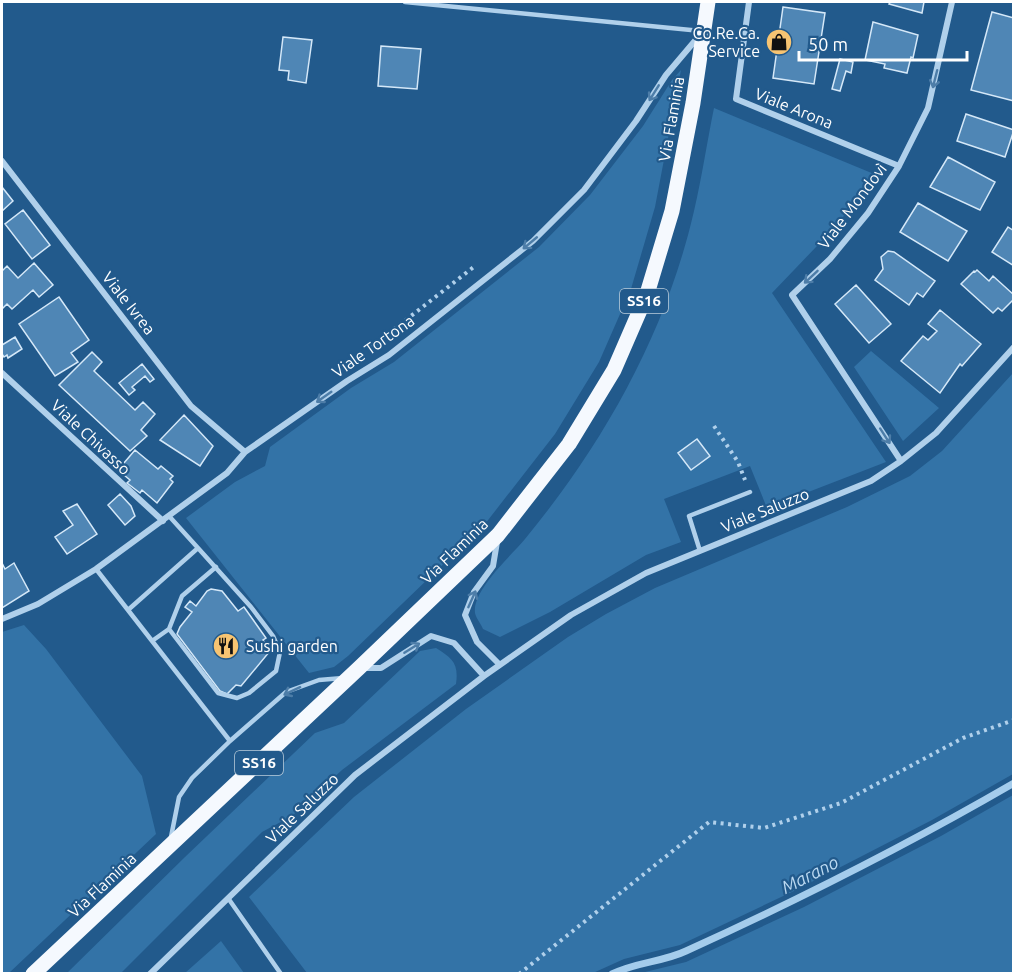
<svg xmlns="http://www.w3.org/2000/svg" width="1015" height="975" viewBox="0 0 1015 975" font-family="Ubuntu,sans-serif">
  <rect width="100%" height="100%" fill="#225a8c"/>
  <path fill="#3373a7" d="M681 70 655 207 631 289 599 362 555 434 485 524 348 656 334 667 309 673 186 518 235 482 265 466 270 447 351 388 394 362 539 247 590 195 643 126 672 80Z
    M714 108 874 174 838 224 772 293 886 462 767 508 750 466 664 499 681 542 646 555 550 612 500 637 483 629C481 624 476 618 475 613 472 590 511 556 525 539 604 443 666 333 694 211 702 177 707 142 714 108Z
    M871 351 939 408 903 441 854 367Z
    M1013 373V774L932 820 796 890 680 945 624 959 593 973H307L249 897 354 797 466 709 568 637 606 614 655 588 847 507 910 476 942 451Z
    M24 625 46 649 142 776 156 834 9 973H2V632Z
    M436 648C452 658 459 663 456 684L342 770 292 816 262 832 121 973H67L185 857 315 733 344 723 420 651Z
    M1013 795V973H641L686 962 804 907 941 836Z
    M221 941 244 973H185Z"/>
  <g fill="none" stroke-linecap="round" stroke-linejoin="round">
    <path stroke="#a4ccec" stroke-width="7" d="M612 974C636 962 663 962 686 951 798 900 907 845 1014 783"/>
  </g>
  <path fill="#4f86b5" stroke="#d5e8f8" stroke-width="1.5" d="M890 2H924L922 13 889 4Z
    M783 7 825 13 814 84 773 78Z
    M992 12 1014 18V101L971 90Z
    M873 22 918 35 913 58 911 57 907 73 884 68 885 64 865 60Z
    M283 37 312 40 306 83 288 80 289 71 279 70Z
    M381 46 421 49 417 89 378 86Z
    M840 59 853 62 851 73 846 71 840 91 832 89Z
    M966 114 1014 130 1005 157 957 141Z
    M948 157 995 182 980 210 930 187Z
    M2 187 13 201 2 211Z
    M918 203 967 231 948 261 900 232Z
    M23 210 50 245 32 259 5 224Z
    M1008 227 1014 231V266L992 252Z
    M888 251 894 252 935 281 923 297 917 293 909 305 875 280 883 269 881 257Z
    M34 263 53 285 39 297 33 290 12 309 7 304 2 309V271L7 266 18 278Z
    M977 270 989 281 993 276 1014 295V299L1002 311 998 308 993 313 961 284 974 271 975 272Z
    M856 285 891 324 869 343 835 304Z
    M59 297 89 340 71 353 78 362 55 376 19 324Z
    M940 310 981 344 962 366 960 364 940 393 901 361 923 336 928 340 937 331 928 324Z
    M15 337 22 349 8 358 7 355 4 357 2 354V345Z
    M92 352 102 362 94 371 135 410 143 402 155 414 141 430 147 436 130 451 59 385Z
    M142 364 154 379 150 382 145 376 132 387 135 390 129 395 119 383Z
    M184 415 213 446 200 466 160 440Z
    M697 439 710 456 691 470 678 453Z
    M135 450 158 469 161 466 173 476 170 479 173 482 157 503 142 490 140 493 127 483 130 480 118 470Z
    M120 494 131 506 135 516 125 525 108 505Z
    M77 504 97 534 67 554 55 537 73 525 63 511Z
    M2 563 5 569 14 563 29 591 2 608Z
    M211 589 222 591 238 611 244 607 266 638 263 640 270 651 241 686 236 685 227 694 220 691 177 634 180 627 192 612 185 607 190 601 196 606 207 591Z"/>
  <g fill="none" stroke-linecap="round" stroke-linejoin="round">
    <path stroke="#b0d0eb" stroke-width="4" stroke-dasharray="3 4.5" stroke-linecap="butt" d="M370 348 475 266
      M714 426 738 462 745 480
      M519 974 709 822 764 828 841 803 963 738 1014 720"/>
    <path stroke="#b0d0eb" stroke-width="4.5" d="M405 2 701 31
      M198 548 251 607 273 636 280 652 276 671 249 693 237 698 218 693 169 629 182 596 216 567
      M700 551 689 516 750 492
      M96 569 230 741
      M128 610 198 548 169 516
      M152 641 169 629
      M171 837 179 797 192 778 230 741 286 692 319 680 343 678
      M228 898 281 974"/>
    <path stroke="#b0d0eb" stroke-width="6" d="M749 2 736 99 899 166
      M2 161 191 406 245 452
      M2 373 163 521
      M901 461 792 295 830 259 868 213 899 166 928 108 952 2
      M497 542 493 566 474 592 465 615 477 642 500 665
      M2 619 38 604 96 569 227 473 245 452 347 381 389 355 533 241 584 190 636 121 666 75 699 36
      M363 668H381L431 636 454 643 484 676
      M150 974 355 775 484 676 571 615 646 573 871 481 901 461 936 433 1014 347"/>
    <path stroke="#f5f9fe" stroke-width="15" d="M33 974 359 668 498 535 569 444 614 370 647 294 672 211 693 103 708 2"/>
  </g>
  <defs><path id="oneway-shaft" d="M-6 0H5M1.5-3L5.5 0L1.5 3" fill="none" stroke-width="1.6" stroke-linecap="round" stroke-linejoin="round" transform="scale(1.5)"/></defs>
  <g stroke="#4d7da8">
    <use href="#oneway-shaft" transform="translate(935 79) rotate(104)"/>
    <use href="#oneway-shaft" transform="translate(654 93) rotate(122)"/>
    <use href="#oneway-shaft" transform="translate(530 243) rotate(140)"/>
    <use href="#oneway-shaft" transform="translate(811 277) rotate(137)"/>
    <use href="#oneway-shaft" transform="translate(324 397) rotate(145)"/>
    <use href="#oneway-shaft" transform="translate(885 436) rotate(57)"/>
    <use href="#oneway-shaft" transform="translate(472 599) rotate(-66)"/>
    <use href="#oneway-shaft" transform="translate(412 648) rotate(-32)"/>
    <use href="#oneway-shaft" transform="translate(292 691) rotate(155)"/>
  </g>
  <defs>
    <symbol id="shop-disc" viewBox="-11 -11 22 22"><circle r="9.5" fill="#f7c472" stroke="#225a8c"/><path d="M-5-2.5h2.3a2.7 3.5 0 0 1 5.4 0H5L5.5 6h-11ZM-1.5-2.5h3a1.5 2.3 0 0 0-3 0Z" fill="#111"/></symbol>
    <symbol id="restaurant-disc" viewBox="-11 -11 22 22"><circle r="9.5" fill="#f7c472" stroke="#225a8c"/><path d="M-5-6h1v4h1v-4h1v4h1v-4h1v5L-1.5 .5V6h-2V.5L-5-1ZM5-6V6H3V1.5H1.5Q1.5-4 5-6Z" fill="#111"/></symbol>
  </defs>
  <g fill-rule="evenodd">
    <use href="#shop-disc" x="764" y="27" width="30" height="30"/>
    <use href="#restaurant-disc" x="211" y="631" width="30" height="30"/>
  </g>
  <g text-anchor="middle" stroke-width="4.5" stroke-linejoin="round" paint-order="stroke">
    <g fill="#225a8c" stroke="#bdcedc" stroke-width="1.5">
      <rect x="620" y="289" width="48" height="24" rx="4.5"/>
      <rect x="235" y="751" width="48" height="24" rx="4.5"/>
    </g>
    <g font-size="15" font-weight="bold" fill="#fff">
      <text x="644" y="306">SS16</text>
      <text x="259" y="768">SS16</text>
    </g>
    <g font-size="16" fill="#fff" stroke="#225a8c" text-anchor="end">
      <text x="760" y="39">Co.Re.Ca.<tspan x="760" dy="18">Service</tspan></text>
      <text x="246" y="652" text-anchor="start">Sushi garden</text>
    </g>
    <g font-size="16" fill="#fff" stroke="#225a8c">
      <text transform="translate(794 108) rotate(22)" y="6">Viale Arona</text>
      <text transform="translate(671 119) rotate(-80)" y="6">Via Flaminia</text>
      <text transform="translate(852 206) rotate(-53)" y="6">Viale Mondovì</text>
      <text transform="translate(129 303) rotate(52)" y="6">Viale Ivrea</text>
      <text transform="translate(373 346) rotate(-35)" y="6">Viale Tortona</text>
      <text transform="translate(91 437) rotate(43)" y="6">Viale Chivasso</text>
      <text transform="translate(765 510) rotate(-22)" y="6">Viale Saluzzo</text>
      <text transform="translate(454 551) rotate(-44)" y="6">Via Flaminia</text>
      <text transform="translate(302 808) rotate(-44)" y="6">Viale Saluzzo</text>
      <text transform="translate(102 885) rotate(-43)" y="6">Via Flaminia</text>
    </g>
    <g font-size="18" font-style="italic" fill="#bcdaf2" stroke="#225a8c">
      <text transform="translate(810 875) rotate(-27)" y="6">Marano</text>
    </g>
  </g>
  <rect width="1015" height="975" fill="none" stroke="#ffffff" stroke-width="6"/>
  <path d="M799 51v9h168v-9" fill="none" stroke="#ffffff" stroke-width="3"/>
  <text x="808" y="51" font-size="18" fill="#ffffff" stroke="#225a8c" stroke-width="4.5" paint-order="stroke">50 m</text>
</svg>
